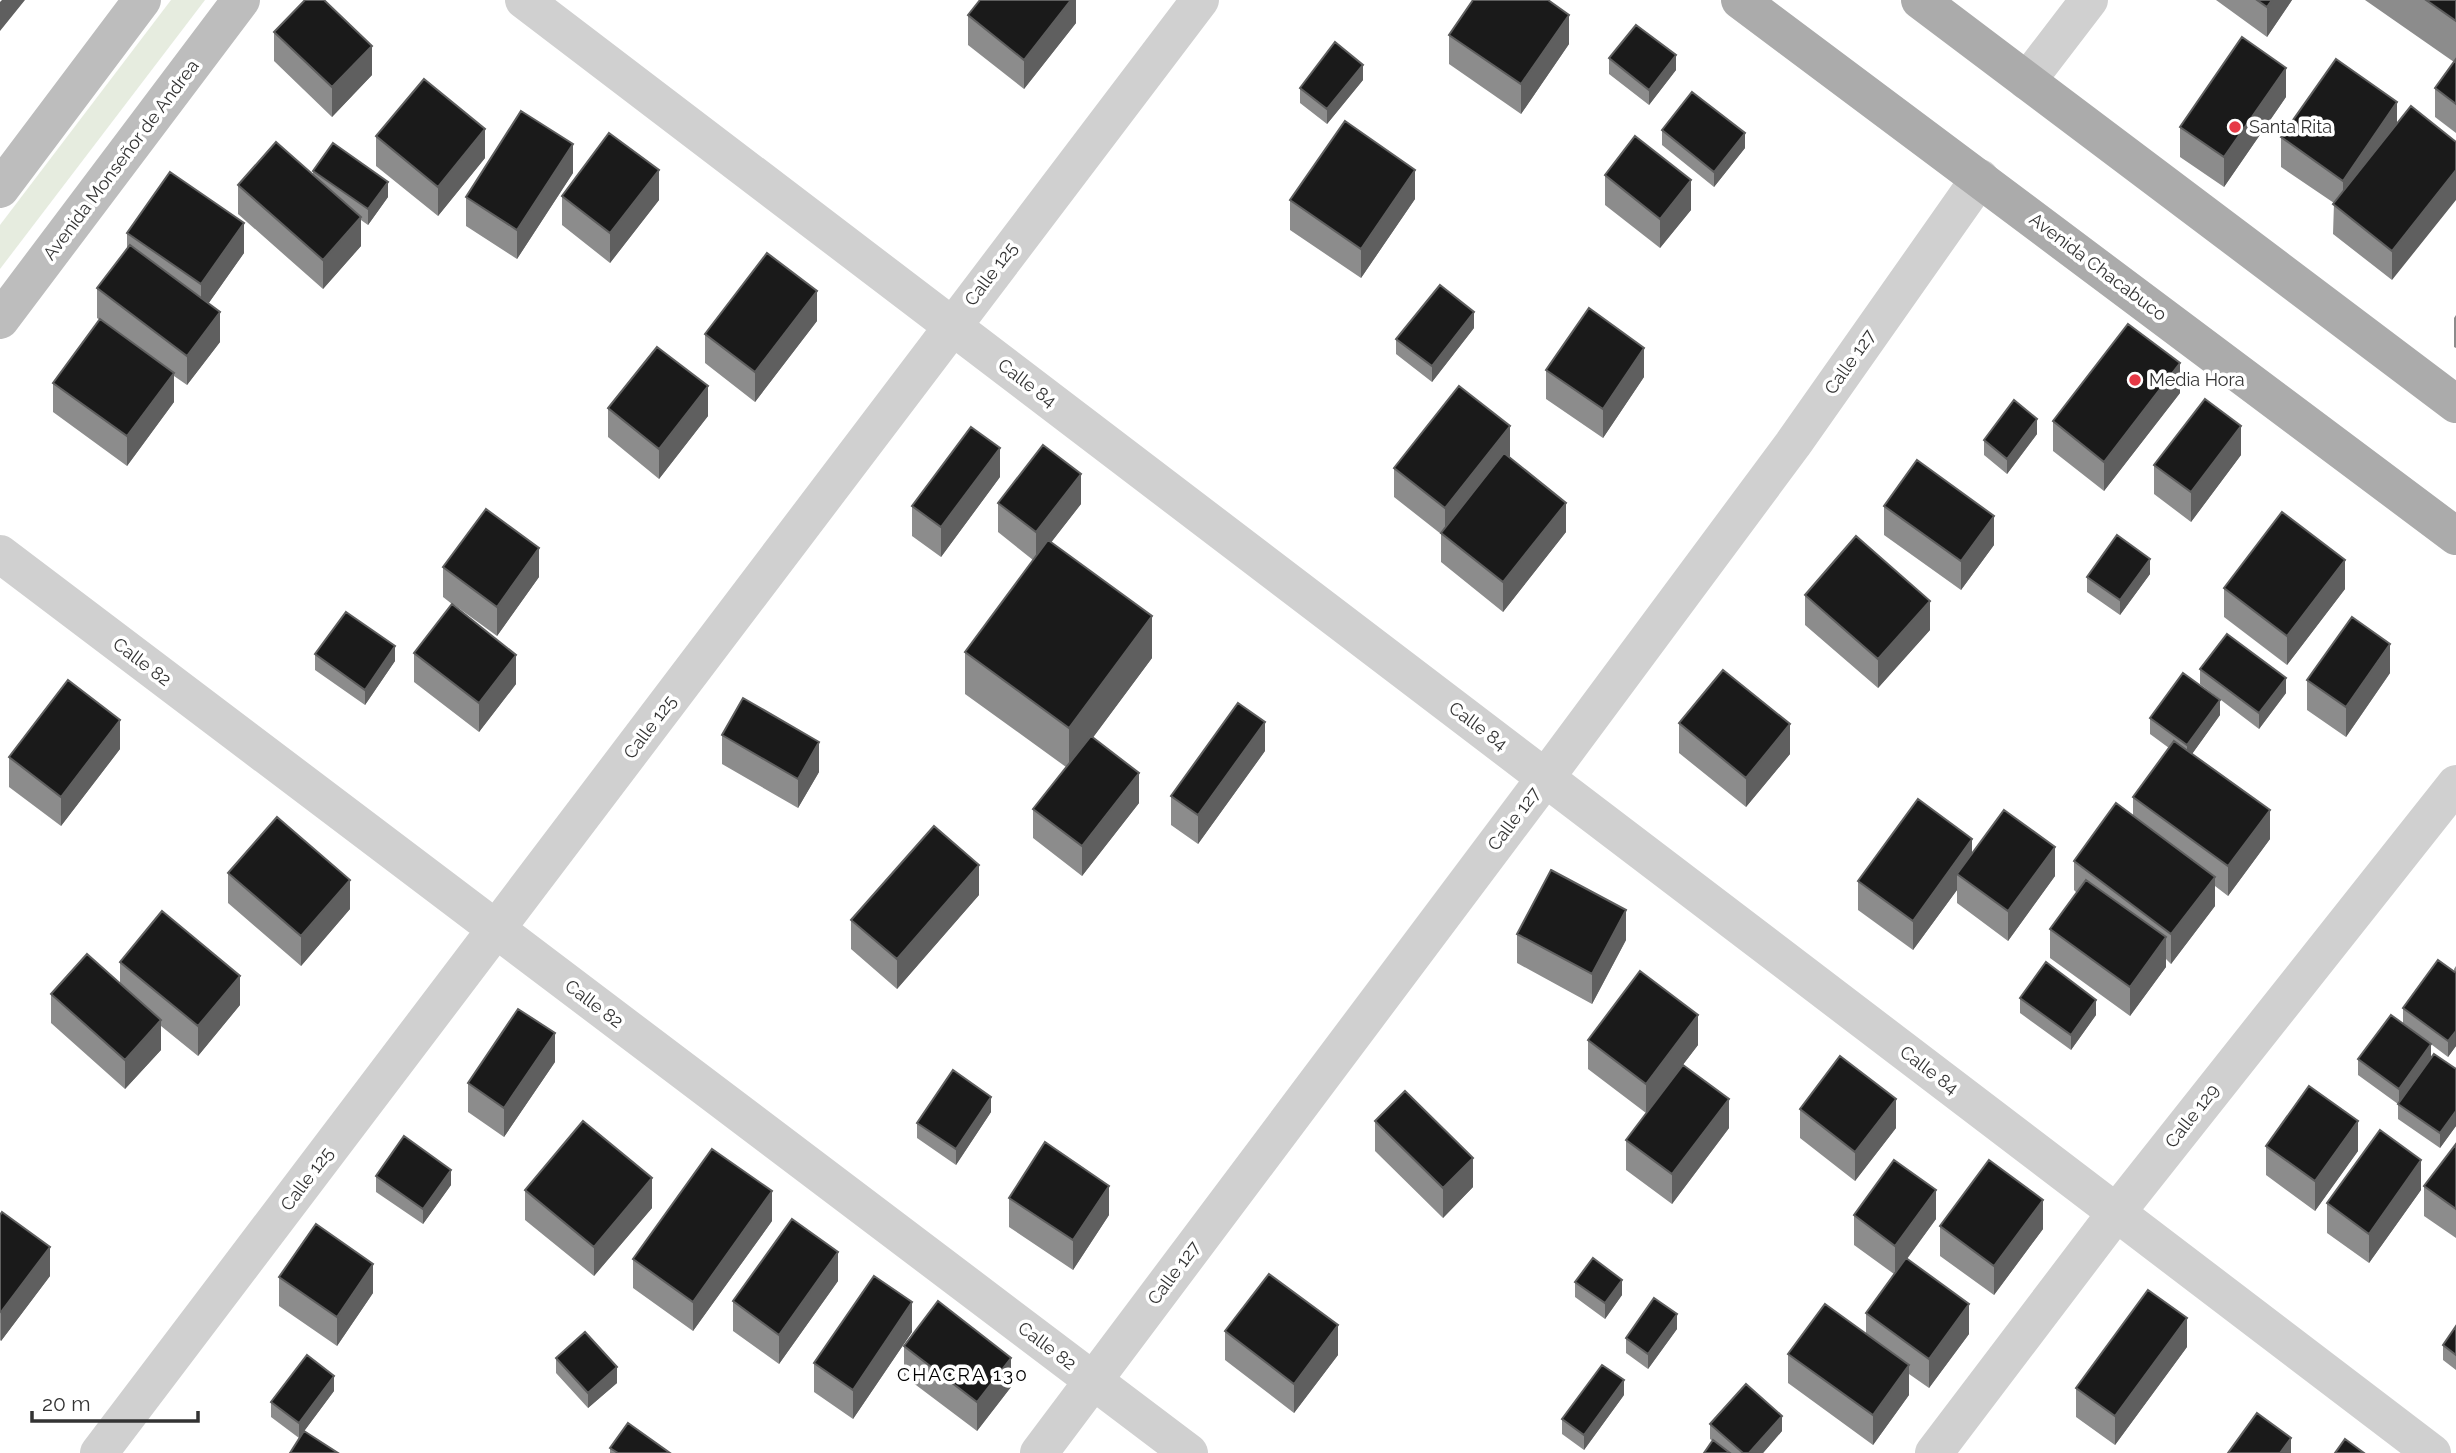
<svg xmlns="http://www.w3.org/2000/svg" width="2456" height="1453" viewBox="0 0 2456 1453" font-family="Raleway,sans-serif">
  <rect width="100%" height="100%" fill="#fff"/>
  <path fill="#e6ecdf" d="M171 0H205L0 269V225Z"/>
  <g fill="none" stroke-linecap="round" stroke-linejoin="round">
    <path stroke="#d0d0d0" stroke-width="38" d="M524 0 2432 1453
      M2027 81 2089 0
      M0 554 1189 1453
      M99 1453 1200 0
      M1039 1453 1546 777 1793 444 1980 178
      M1934 1453 2116 1213 2456 784"/>
    <path stroke="#bdbdbd" stroke-width="38" d="M0 189 142 0
      M0 320 241 0"/>
    <path stroke="#ababab" stroke-width="38" d="M1740 0 2456 536
      M1920 0 2456 404"/>
  </g>
  <path fill="#8c8c8c" d="M1076 0V23L1024 89 968 45V15Z
    M2216 0H2292L2267 37Z
    M2365 0H2456V133L2435 117V88L2454 62Z
    M274 32 372 75 332 117 274 61Z
    M1449 35 1569 44 1521 114 1449 64Z
    M1609 58 1676 70 1649 105 1609 74Z
    M1363 80 1327 124 1300 103V88Z
    M2286 97 2224 187 2180 157V127Z
    M2397 124 2392 280 2333 234 2334 203 2281 167V137Z
    M1662 130 1745 148 1714 187 1662 145Z
    M376 136 485 158 438 216 376 166Z
    M313 171 388 197 368 225 361 220V246L323 289 238 214V185L313 175Z
    M573 173 517 259 466 226V197Z
    M1605 175 1691 210 1660 248 1605 205Z
    M562 196 659 200 610 263 562 225Z
    M1415 199 1361 278 1290 230V200Z
    M127 233 244 253 208 304 220 342 187 385 174 376V402L127 466 53 412V383L100 320 97 318V288L127 249Z
    M2456 315V348L2454 347V318Z
    M817 321 755 402 705 363V334Z
    M1474 328 1432 382 1396 354V339Z
    M1546 370 1644 377 1603 438 1546 399Z
    M2180 393 2104 491 2053 451V421Z
    M608 408 708 416 659 479 608 437Z
    M2037 434 2007 474 1984 455V440Z
    M2241 455 2191 522 2154 494V465Z
    M1510 456 1509 457 1566 532 1503 612 1441 562V534L1394 497V468Z
    M1000 477 941 557 912 536V506Z
    M998 503 1081 504 1051 542 1152 658 1093 737 1139 803 1082 876 1033 838V809L1066 767 965 694V652L1033 560 998 532Z
    M1884 506 1994 545 1961 590 1884 535Z
    M443 567 539 577 497 636 453 604 516 684 479 732 414 682V653L452 604 443 597Z
    M2150 574 2120 615 2087 592V577Z
    M2224 588 2345 589 2287 665 2224 617Z
    M1805 595 1930 630 1878 688 1805 625Z
    M315 654 395 661 365 705 315 670Z
    M2200 669 2286 693 2259 729 2200 684Z
    M2390 673 2346 737 2307 710V680Z
    M2220 715 2192 754 2270 839 2228 896 2215 886V906L2171 964 2166 959V967L2130 1016 2050 958V929L2077 893 2074 890V861L2133 815V797L2169 748 2150 734V718Z
    M1679 723 1790 754 1746 807 1679 753Z
    M722 735 819 772 798 808 722 764Z
    M120 749 61 826 9 787V757Z
    M1265 751 1198 844 1171 825V796Z
    M1972 853 2055 876 2008 941 1957 903V890L1913 950 1858 910V881Z
    M228 873 350 909 301 966 228 903Z
    M979 895 897 989 851 949V920Z
    M1517 934 1626 940 1592 1004 1517 963Z
    M120 962 240 1005 198 1056 161 1026V1050L125 1089 51 1023V994L120 983Z
    M2456 966V1046L2448 1057 2403 1023V1008L2454 972V969Z
    M2020 998 2096 1015 2071 1050 2020 1013Z
    M1588 1040 1698 1045 1646 1113 1588 1069Z
    M2431 1058 2456 1069V1126L2440 1148 2398 1119V1104L2358 1075V1059Z
    M555 1062 504 1137 468 1112V1083Z
    M1800 1109 1896 1128 1855 1181 1800 1138Z
    M991 1112 956 1165 917 1138V1123Z
    M1375 1121 1473 1187 1443 1218 1375 1151Z
    M1729 1128 1672 1204 1626 1170V1140Z
    M2456 1144V1238L2424 1216V1186Z
    M2266 1146 2358 1151 2315 1211 2266 1175Z
    M376 1176 451 1185 423 1224 376 1192Z
    M525 1190 652 1208 594 1276 525 1220Z
    M2421 1190 2369 1263 2327 1233V1203Z
    M1009 1198 1109 1215 1073 1270 1009 1227Z
    M0 1215 50 1276 1 1341 0 1340Z
    M1854 1215 1936 1219 1907 1259 1969 1334 1929 1388 1909 1374V1395L1873 1445 1788 1383V1354L1866 1334V1313L1894 1274 1854 1245Z
    M772 1221 693 1331 633 1288V1259Z
    M1940 1226 2043 1229 1994 1295 1940 1256Z
    M279 1277 373 1293 337 1346 279 1306Z
    M838 1281 779 1364 733 1331V1301Z
    M1575 1282 1622 1295 1605 1319 1575 1297Z
    M2456 1326V1370L2443 1360V1345Z
    M1677 1329 1648 1369 1626 1353V1338Z
    M1225 1331 1338 1355 1294 1413 1225 1360Z
    M912 1332 853 1419 814 1392V1363Z
    M904 1346 1011 1387 977 1431 904 1376Z
    M2187 1347 2115 1445 2076 1417V1388Z
    M556 1358 617 1383 588 1408 556 1373Z
    M334 1391 299 1438 271 1417V1402Z
    M1624 1395 1584 1450 1562 1434V1419Z
    M1710 1424 1782 1431 1763 1453H1704L1713 1441 1710 1439Z
    M610 1448 670 1453H610Z"/>
  <path fill="#5f5f5f" d="M2 0H25L0 31V2Z
    M1071 0H1076V23L1024 89V60Z
    M2272 0H2292L2267 37V7Z
    M1569 15V44L1521 114V84Z
    M372 46V75L332 117V87Z
    M1676 55V70L1649 105V90Z
    M1363 65V80L1327 124V109Z
    M2286 68V97L2224 187V157Z
    M2397 102V132L2343 210V181Z
    M485 129V158L438 216V187Z
    M1745 133V148L1714 187V172Z
    M573 144V173L517 259V230Z
    M659 170V200L610 263V233Z
    M1415 170V199L1361 278V249Z
    M2456 170V200L2392 280V251Z
    M1691 180V210L1660 248V219Z
    M388 182V197L368 225V209Z
    M361 217V246L323 289V260Z
    M244 223V253L201 314V284Z
    M817 291V321L755 402V372Z
    M220 312V342L187 385V356Z
    M1474 312V328L1432 382V366Z
    M1644 348V377L1603 438V409Z
    M2180 363V393L2104 491V462Z
    M174 373V402L127 466V436Z
    M708 386V416L659 479V449Z
    M2037 419V434L2007 474V459Z
    M1510 426V456L1445 537V508Z
    M2241 426V455L2191 522V492Z
    M1000 448V477L941 557V527Z
    M1081 474V504L1036 562V532Z
    M1566 503V532L1503 612V582Z
    M1994 516V545L1961 590V561Z
    M539 548V577L497 636V607Z
    M2150 559V574L2120 615V600Z
    M2345 560V589L2287 665V636Z
    M1930 601V630L1878 688V659Z
    M1152 616V658L1069 770V728Z
    M2390 644V673L2346 737V707Z
    M395 646V661L365 705V690Z
    M516 655V684L479 732V703Z
    M2286 678V693L2259 729V713Z
    M2220 700V715L2187 761V745Z
    M120 720V749L61 826V797Z
    M1265 722V751L1198 844V815Z
    M1790 724V754L1746 807V778Z
    M819 742V772L798 808V779Z
    M1139 773V803L1082 876V846Z
    M2270 810V839L2228 896V866Z
    M1972 839V869L1957 874V890L1913 950V921Z
    M2055 847V876L2008 941V911Z
    M979 865V895L897 989V959Z
    M2215 877V906L2171 964V934Z
    M350 880V909L301 966V936Z
    M1626 910V940L1592 1004V974Z
    M2166 937V967L2130 1016V987Z
    M240 976V1005L198 1056V1026Z
    M2096 1000V1015L2071 1050V1035Z
    M1698 1015V1045L1646 1113V1084Z
    M161 1020V1050L125 1089V1060Z
    M2456 1031V1046L2448 1057V1041Z
    M555 1033V1062L504 1137V1108Z
    M2431 1044V1060L2399 1104V1089Z
    M991 1097V1112L956 1165V1149Z
    M1729 1099V1128L1672 1204V1174Z
    M1896 1099V1128L1855 1181V1152Z
    M2456 1111V1126L2440 1148V1133Z
    M2358 1121V1151L2315 1211V1181Z
    M1473 1158V1187L1443 1218V1188Z
    M2421 1160V1190L2369 1263V1234Z
    M451 1170V1185L423 1224V1209Z
    M652 1178V1208L594 1276V1247Z
    M1109 1186V1215L1073 1270V1240Z
    M1936 1190V1219L1895 1275V1246Z
    M772 1191V1221L693 1331V1302Z
    M2043 1200V1229L1994 1295V1266Z
    M50 1247V1276L1 1341V1312Z
    M838 1252V1281L779 1364V1335Z
    M373 1264V1293L337 1346V1317Z
    M1622 1280V1295L1605 1319V1303Z
    M912 1302V1332L853 1419V1390Z
    M1969 1304V1334L1929 1388V1359Z
    M1677 1314V1329L1648 1369V1354Z
    M2187 1318V1347L2115 1445V1416Z
    M1338 1325V1355L1294 1413V1384Z
    M1011 1358V1387L977 1431V1402Z
    M1909 1365V1395L1873 1445V1415Z
    M617 1367V1383L588 1408V1393Z
    M334 1376V1391L299 1438V1423Z
    M1624 1380V1395L1584 1450V1435Z
    M1782 1416V1431L1763 1453H1749Z
    M2291 1438V1453H2280Z"/>
  <path fill="#1a1a1a" stroke="#5f5f5f" stroke-width="2" d="M305 0H324L372 46 332 87 274 32Z
    M980 0H1071L1024 60 968 15Z
    M1473 0H1548L1569 15 1521 84 1449 35Z
    M2257 0H2272L2267 7Z
    M2426 0H2456V21Z
    M1636 25 1676 55 1649 90 1609 58Z
    M2242 37 2286 68 2224 157 2180 127Z
    M1335 42 1363 65 1327 109 1300 88Z
    M2336 59 2397 102 2343 181 2281 137Z
    M2456 59V104L2435 88Z
    M424 79 485 129 438 187 376 136Z
    M1692 92 1745 133 1714 172 1662 130Z
    M2411 106 2456 142V170L2392 251 2333 204Z
    M521 111 573 144 517 230 466 197Z
    M1345 121 1415 170 1361 249 1290 200Z
    M609 133 659 170 610 233 562 196Z
    M1635 136 1691 180 1660 219 1605 175Z
    M276 142 361 217 323 260 238 185Z
    M333 143 388 182 368 209 313 171Z
    M170 172 244 223 201 284 127 233Z
    M130 245 220 312 187 356 97 288Z
    M767 253 817 291 755 372 705 334Z
    M1440 285 1474 312 1432 366 1396 339Z
    M1589 308 1644 348 1603 409 1546 370Z
    M100 319 174 373 127 436 53 383Z
    M2128 324 2180 363 2104 462 2053 421Z
    M657 347 708 386 659 449 608 408Z
    M1459 386 1510 426 1445 508 1394 468Z
    M2205 399 2241 426 2191 492 2154 465Z
    M2014 400 2037 419 2007 459 1984 440Z
    M971 427 1000 448 941 527 912 506Z
    M1043 445 1081 474 1036 532 998 503Z
    M1504 453 1566 503 1503 582 1441 533Z
    M1917 460 1994 516 1961 561 1884 506Z
    M486 509 539 548 497 607 443 567Z
    M2282 512 2345 560 2287 636 2224 588Z
    M2117 535 2150 559 2120 600 2087 577Z
    M1856 536 1930 601 1878 659 1805 595Z
    M1048 540 1152 616 1069 728 965 652Z
    M452 604 516 655 479 703 414 653Z
    M346 612 395 646 365 690 315 654Z
    M2352 617 2390 644 2346 707 2307 680Z
    M2227 634 2286 678 2259 713 2200 669Z
    M1723 670 1790 724 1746 778 1679 723Z
    M2183 673 2220 700 2187 745 2150 718Z
    M68 680 120 720 61 797 9 757Z
    M743 698 819 742 798 779 722 735Z
    M1238 703 1265 722 1198 815 1171 796Z
    M1091 736 1139 773 1082 846 1033 809Z
    M2174 741 2270 810 2228 866 2133 797Z
    M1918 799 1972 839 1913 921 1858 881Z
    M2116 803 2215 877 2171 934 2074 861Z
    M2004 810 2055 847 2008 911 1957 874Z
    M277 817 350 880 301 936 228 873Z
    M934 826 979 865 897 959 851 920Z
    M1551 870 1626 910 1592 974 1517 934Z
    M2086 880 2166 937 2130 987 2050 929Z
    M162 911 240 976 198 1026 120 962Z
    M87 954 161 1020 125 1060 51 994Z
    M2438 960 2456 973V1031L2448 1041 2403 1008Z
    M2046 962 2096 1000 2071 1035 2020 998Z
    M1640 971 1698 1015 1646 1084 1588 1040Z
    M518 1009 555 1033 504 1108 468 1083Z
    M2391 1015 2431 1044 2399 1089 2358 1059Z
    M2434 1054 2456 1069V1111L2440 1133 2398 1104Z
    M1840 1056 1896 1099 1855 1152 1800 1109Z
    M1683 1065 1729 1099 1672 1174 1626 1140Z
    M953 1070 991 1097 956 1149 917 1123Z
    M2309 1086 2358 1121 2315 1181 2266 1146Z
    M1405 1091 1473 1158 1443 1188 1375 1121Z
    M583 1121 652 1178 594 1247 525 1190Z
    M2380 1130 2421 1160 2369 1234 2327 1203Z
    M404 1136 451 1170 423 1209 376 1176Z
    M1045 1142 1109 1186 1073 1240 1009 1198Z
    M2456 1144V1209L2424 1186Z
    M712 1149 772 1191 693 1302 633 1259Z
    M1894 1160 1936 1190 1895 1246 1854 1215Z
    M1989 1160 2043 1200 1994 1266 1940 1226Z
    M2 1212 50 1247 1 1312 0 1311V1215Z
    M792 1219 838 1252 779 1335 733 1301Z
    M316 1224 373 1264 337 1317 279 1277Z
    M1593 1258 1622 1280 1605 1303 1575 1282Z
    M1906 1258 1969 1304 1929 1359 1866 1313Z
    M1269 1274 1338 1325 1294 1384 1225 1331Z
    M874 1276 912 1302 853 1390 814 1363Z
    M2148 1290 2187 1318 2115 1416 2076 1388Z
    M1654 1298 1677 1314 1648 1354 1626 1338Z
    M938 1301 1011 1358 977 1402 904 1346Z
    M1825 1304 1909 1365 1873 1415 1788 1354Z
    M2456 1326V1355L2443 1345Z
    M585 1332 617 1367 588 1393 556 1358Z
    M307 1355 334 1376 299 1423 271 1402Z
    M1602 1365 1624 1380 1584 1435 1562 1419Z
    M1746 1384 1782 1416 1749 1453H1743L1710 1424Z
    M2257 1413 2291 1438 2280 1453H2228Z
    M628 1423 670 1453H618L610 1448Z
    M304 1431 338 1453H290Z
    M2345 1439 2364 1453H2335Z
    M1713 1440 1730 1453H1704Z"/>
  <g fill="#e63946" stroke="#fff" stroke-width="2.5">
    <circle cx="2235" cy="127" r="7"/>
    <circle cx="2135" cy="380" r="7"/>
  </g>
  <g text-anchor="middle" stroke-width="7" stroke-linejoin="round" paint-order="stroke">
    <g font-size="18" fill="#333" stroke="#fff" text-anchor="start">
      <text x="2249" y="133">Santa Rita</text>
      <text x="2149" y="386">Media Hora</text>
    </g>
    <g font-size="18" fill="#333" stroke="#fff">
      <text transform="translate(121 160) rotate(-53)" y="6">Avenida Monseñor de Andrea</text>
      <text transform="translate(2098 267) rotate(37)" y="6">Avenida Chacabuco</text>
      <text transform="translate(991 274) rotate(-53)" y="6">Calle 125</text>
      <text transform="translate(1850 362) rotate(-55)" y="6">Calle 127</text>
      <text transform="translate(1027 383) rotate(37)" y="6">Calle 84</text>
      <text transform="translate(142 662) rotate(37)" y="6">Calle 82</text>
      <text transform="translate(1478 726) rotate(37)" y="6">Calle 84</text>
      <text transform="translate(650 727) rotate(-53)" y="6">Calle 125</text>
      <text transform="translate(1514 819) rotate(-53)" y="6">Calle 127</text>
      <text transform="translate(594 1004) rotate(37)" y="6">Calle 82</text>
      <text transform="translate(1929 1070) rotate(37)" y="6">Calle 84</text>
      <text transform="translate(2192 1116) rotate(-52)" y="6">Calle 129</text>
      <text transform="translate(307 1179) rotate(-53)" y="6">Calle 125</text>
      <text transform="translate(1174 1273) rotate(-53)" y="6">Calle 127</text>
      <text transform="translate(1047 1346) rotate(37)" y="6">Calle 82</text>
    </g>
    <g font-size="19" letter-spacing="2" fill="#000" stroke="#fff">
      <text x="963" y="1381">CHACRA 130</text>
    </g>
  </g>
  <path d="M32 1411v10h166v-10" fill="none" stroke="#333333" stroke-width="3.5"/>
  <text x="42" y="1411" font-size="21" fill="#333333" stroke="#ffffff" stroke-width="5" paint-order="stroke">20 m</text>
</svg>
